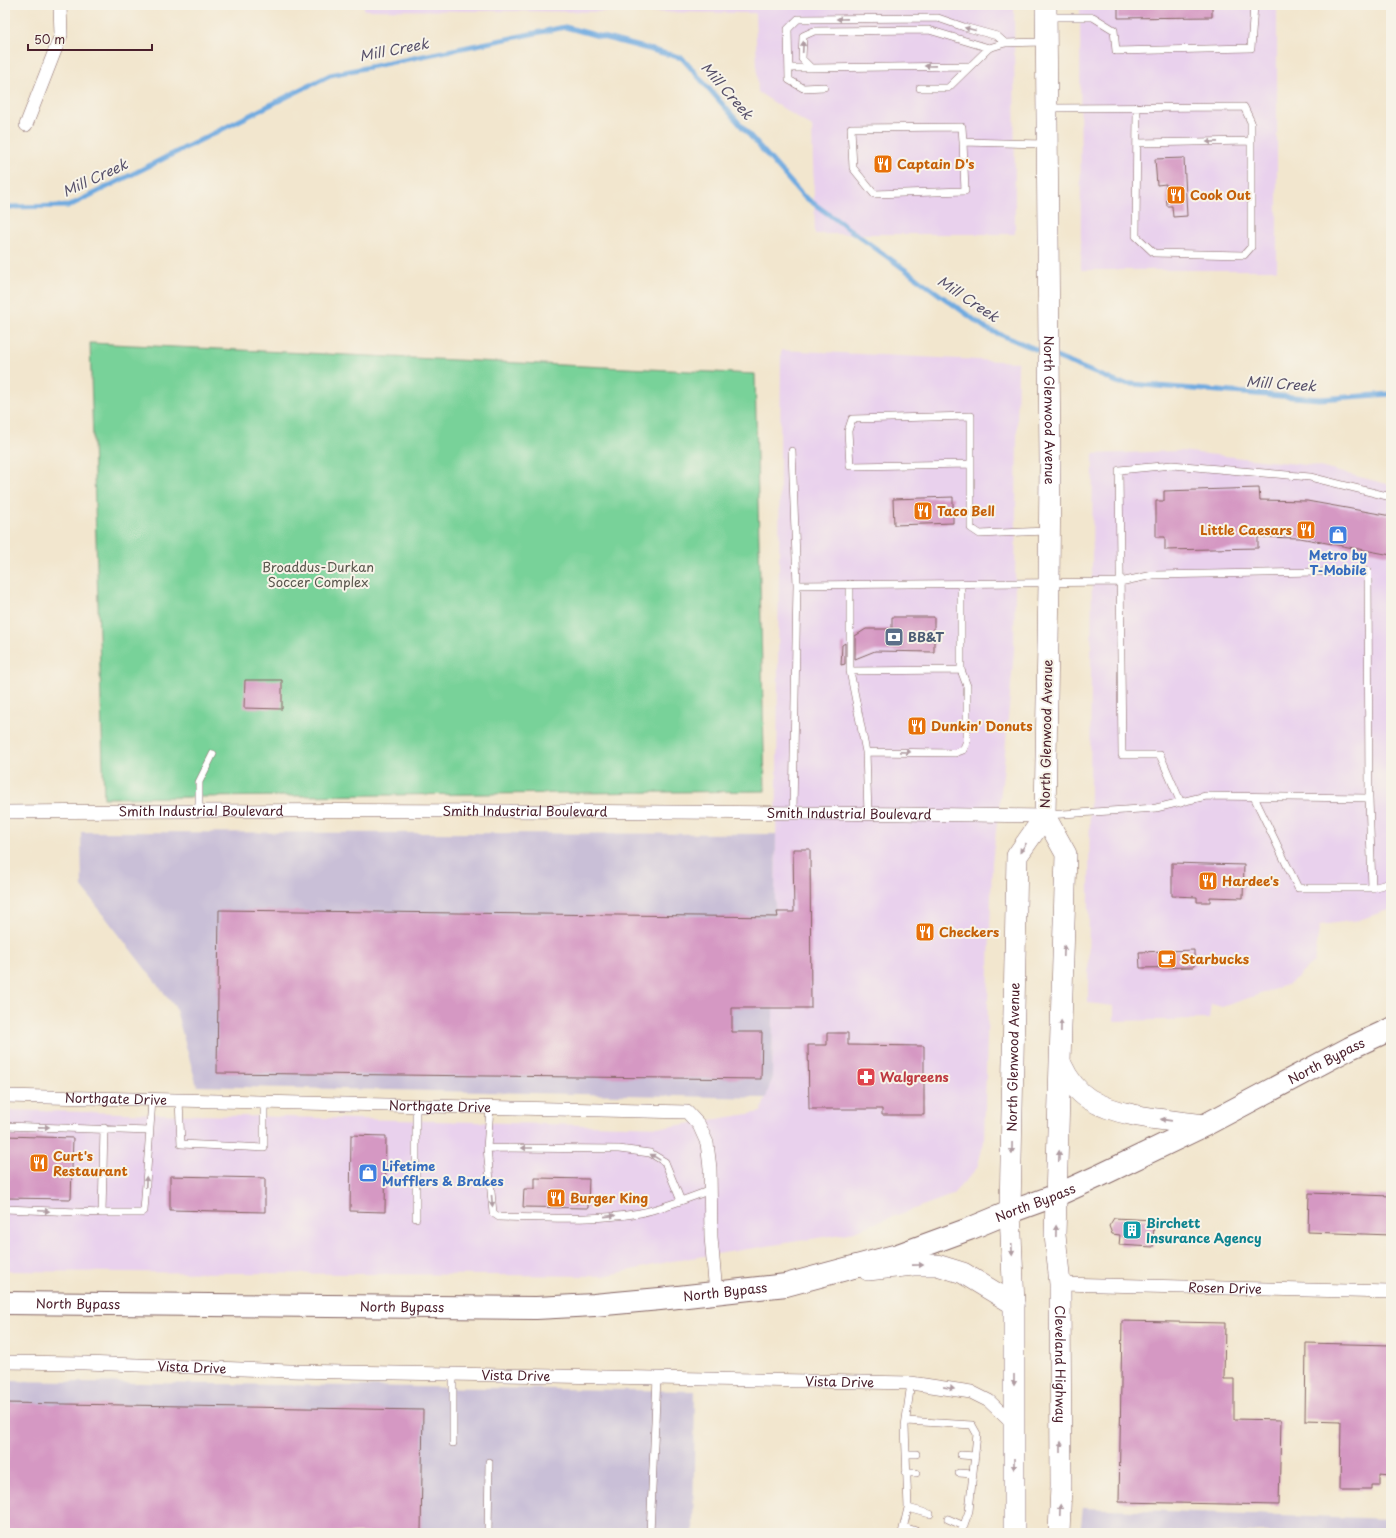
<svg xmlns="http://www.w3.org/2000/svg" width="1396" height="1538" viewBox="0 0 1396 1538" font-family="'Playpen Sans',sans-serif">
  <rect width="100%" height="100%" fill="#f7f3e8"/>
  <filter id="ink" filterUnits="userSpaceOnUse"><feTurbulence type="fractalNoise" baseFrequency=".025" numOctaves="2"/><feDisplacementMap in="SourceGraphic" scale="8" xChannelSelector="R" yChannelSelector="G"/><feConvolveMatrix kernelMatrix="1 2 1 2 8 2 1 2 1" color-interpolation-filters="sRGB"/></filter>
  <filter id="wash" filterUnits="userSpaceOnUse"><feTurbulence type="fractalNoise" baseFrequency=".012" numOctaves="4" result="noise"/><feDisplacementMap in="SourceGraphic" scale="16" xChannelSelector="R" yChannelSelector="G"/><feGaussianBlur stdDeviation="0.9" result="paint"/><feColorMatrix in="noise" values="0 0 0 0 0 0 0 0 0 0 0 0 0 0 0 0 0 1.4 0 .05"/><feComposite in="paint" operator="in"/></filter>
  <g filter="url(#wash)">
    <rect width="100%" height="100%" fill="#f2e6ce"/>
    <path fill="#e9d1ed" d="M364 5H1014L1015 234H815L812 127 758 92 755 13 364 10Z
      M1080 5H1277V270H1081Z
      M781 350 1018 362 1014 651 1003 775 992 862 984 1142 977 1168 952 1195 849 1233 672 1261 604 1276 5 1271V1110L667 1127 761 1112 772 1077 777 780Z
      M1180 451 1315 466 1391 485V909L1359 920 1320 925 1314 962 1290 984 1222 1007 1211 1004 1209 1019 1114 1021V1006L1088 1003 1093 454Z"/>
    <path fill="#c9bfd7" d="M81 832 776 834 772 1077 766 1098 197 1086 175 1007 82 887Z
      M5 1381 695 1391 693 1533H5Z
      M1083 1508 1391 1519V1533H1080Z"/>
    <path fill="#78d299" stroke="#617862" d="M90 343 755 374 765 791 104 798Z"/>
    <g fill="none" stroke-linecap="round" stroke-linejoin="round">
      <path stroke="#6faae0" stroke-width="5" d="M5 207 69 206 330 75 565 27 682 58 802 195 987 329 1045 353
        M1054 356 1119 383 1319 399 1391 394"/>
    </g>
    <g id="blocks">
      <path fill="#d598c3" d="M1118 5H1212V17L1118 18Z
        M1184 158 1187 216 1173 217 1172 206H1167L1166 184 1157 185 1155 159Z
        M1259 488 1260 500 1307 501 1391 516V555L1300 538 1258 537V548L1165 550V537H1156V501H1164V491Z
        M953 497V523L894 525 893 499Z
        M892 617H934V652L875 651 855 659V636L866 629H892Z
        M845 643V664L841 665 842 645Z
        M245 680H282V709L244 708Z
        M793 849H810L811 1008H732V1032H762L761 1079 217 1073 219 910 778 917 777 912H794Z
        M1172 863 1244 865 1243 898 1210 897V902H1197V897L1172 896Z
        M1194 950V967L1140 968 1139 952Z
        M827 1033H848V1045L924 1046V1115H882V1109H809L808 1045H827Z
        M351 1135 386 1136 385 1212 350 1211Z
        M6 1136 73 1138 71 1199 5 1198Z
        M170 1176 265 1178V1212L170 1210Z
        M535 1178 589 1179 588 1208 523 1207 524 1189H535Z
        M1309 1193 1391 1196V1235L1308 1232Z
        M1114 1218 1154 1220 1153 1247 1119 1245 1120 1235 1112 1234 1109 1226Z
        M1122 1321 1225 1323 1224 1379H1234V1419L1281 1420 1279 1505 1119 1502Z
        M1306 1343 1391 1345V1475L1380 1474V1485H1371V1490H1340L1341 1421 1305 1420Z
        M5 1403 423 1410 421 1533H5Z"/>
    </g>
  </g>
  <g filter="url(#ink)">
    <use href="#blocks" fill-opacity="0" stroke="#856564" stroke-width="1"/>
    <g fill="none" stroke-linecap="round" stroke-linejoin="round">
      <defs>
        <path id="service" d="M1047 17H1093L1114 30 1116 51 1251 48 1254 5
          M969 66 811 68 802 59 803 36 814 31 929 30 989 48
          M789 68H811
          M824 87 803 88 789 80 788 29 798 19 938 18 964 27 997 36 1005 43
          M920 88H948L989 48 1005 43 1044 42
          M1049 108 1244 107 1251 122V247L1244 255 1154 253 1136 236 1137 107
          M963 142 962 127 851 128 853 168 874 194 965 191 963 142 1045 144
          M1137 143 1251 141
          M792 451 797 585
          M971 464 850 466 848 431 852 419 971 416V528L980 534 1047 531
          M850 584V671L866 752 868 813
          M850 671 961 670V584
          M866 752 955 753 963 750 967 741V686L961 670
          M1181 803 1160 755H1122L1119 470 1172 465 1310 477 1391 497
          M199 811V782L213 754
          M793 812 797 585 1120 582 1153 575 1368 571 1369 798
          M1047 815 1156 808 1206 796 1369 798 1372 888H1298L1254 797
          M1372 888 1391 883
          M179 1101 181 1144 264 1148V1102
          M416 1106V1218
          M490 1108 487 1148 493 1213 499 1217C546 1218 594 1221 640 1213 664 1208 688 1198 711 1190
          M5 1126 149 1131
          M487 1148 619 1149 650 1153 665 1162 681 1201
          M5 1209 102 1213H141L144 1211 152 1100
          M102 1213 104 1128
          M906 1421 972 1425 977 1434 969 1511 961 1533
          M453 1443V1374
          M906 1454H916
          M961 1455 975 1456
          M906 1473H916
          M959 1473 973 1474
          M908 1508 930 1514
          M948 1519 964 1526
          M904 1527 922 1533
          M488 1533 489 1462
          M650 1533 657 1378
          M902 1533 908 1508 905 1426 911 1383"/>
        <g id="minor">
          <path d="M26 125 61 35 60 5"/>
          <path id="s1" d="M5 812C352 809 698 811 1045 816"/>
          <path id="s2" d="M5 1096 687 1112 699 1125 707 1143 710 1168 711 1237 716 1293"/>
          <path id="s3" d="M1060 1284 1391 1292"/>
          <path id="s4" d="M5 1362 85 1363 290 1371 911 1383 971 1392 989 1401 1014 1425"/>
        </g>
        <g id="primary">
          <path id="s5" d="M1046 5 1050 464 1049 583 1045 816 1066 854 1055 1235 1060 1284 1061 1486 1059 1533"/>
          <path d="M1061 1064C1067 1077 1076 1091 1089 1099 1120 1118 1169 1120 1205 1125"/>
          <path d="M868 1270 913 1265H937L963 1273 1014 1304"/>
          <path id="s6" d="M1014 1533V1304L1010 1212 1017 856 1045 816"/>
        </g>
        <g id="trunk">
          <path id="s7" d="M5 1303 536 1308 594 1305 660 1299 786 1285 898 1255 969 1229 1010 1212 1057 1195 1101 1175 1205 1125 1350 1048 1391 1029"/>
        </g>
      </defs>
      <use href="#service" stroke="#856564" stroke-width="8"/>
      <use href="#minor" stroke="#856564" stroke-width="14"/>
      <use href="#primary" stroke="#856564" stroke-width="22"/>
      <use href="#trunk" stroke="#856564" stroke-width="24"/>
      <use href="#service" stroke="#fff" stroke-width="7"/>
      <use href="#minor" stroke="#fff" stroke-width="13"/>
      <use href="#primary" stroke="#fff" stroke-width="21"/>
      <use href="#trunk" stroke="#fff" stroke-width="22"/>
    </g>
    <defs><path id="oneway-solid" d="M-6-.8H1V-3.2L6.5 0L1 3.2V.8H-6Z"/></defs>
    <g fill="#ae9aa0">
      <use href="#oneway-solid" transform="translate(842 19) rotate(179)"/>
      <use href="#oneway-solid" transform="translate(970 29) rotate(-166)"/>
      <use href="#oneway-solid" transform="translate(803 47) rotate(-87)"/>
      <use href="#oneway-solid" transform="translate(930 66) rotate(179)"/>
      <use href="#oneway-solid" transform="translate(1212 142) rotate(179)"/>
      <use href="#oneway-solid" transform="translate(905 752) rotate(1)"/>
      <use href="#oneway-solid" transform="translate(1023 848) rotate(124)"/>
      <use href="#oneway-solid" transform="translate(1064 951) rotate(-88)"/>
      <use href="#oneway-solid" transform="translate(1061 1026) rotate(-89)"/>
      <use href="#oneway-solid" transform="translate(1166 1120) rotate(-172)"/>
      <use href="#oneway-solid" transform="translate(44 1127) rotate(1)"/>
      <use href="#oneway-solid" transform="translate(527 1148) rotate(-180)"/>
      <use href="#oneway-solid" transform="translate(1012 1148) rotate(91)"/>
      <use href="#oneway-solid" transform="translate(1059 1156) rotate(-88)"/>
      <use href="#oneway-solid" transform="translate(655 1157) rotate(-149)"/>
      <use href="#oneway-solid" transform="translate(146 1182) rotate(-87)"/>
      <use href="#oneway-solid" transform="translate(492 1201) rotate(85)"/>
      <use href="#oneway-solid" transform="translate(44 1211) rotate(2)"/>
      <use href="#oneway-solid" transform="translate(610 1216) rotate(-6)"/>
      <use href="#oneway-solid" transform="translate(1056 1231) rotate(-89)"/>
      <use href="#oneway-solid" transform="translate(1012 1250) rotate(87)"/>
      <use href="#oneway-solid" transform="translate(918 1265) rotate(-1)"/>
      <use href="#oneway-solid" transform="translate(1014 1380) rotate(90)"/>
      <use href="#oneway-solid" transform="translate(949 1388) rotate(11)"/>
      <use href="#oneway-solid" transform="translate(1061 1447) rotate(-90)"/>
      <use href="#oneway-solid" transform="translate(1014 1464) rotate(90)"/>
      <use href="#oneway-solid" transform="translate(1060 1510) rotate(-88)"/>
    </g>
  </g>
  <defs>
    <symbol id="restaurant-square" viewBox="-11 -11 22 22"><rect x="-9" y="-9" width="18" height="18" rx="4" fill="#e8710a" stroke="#f7f3e8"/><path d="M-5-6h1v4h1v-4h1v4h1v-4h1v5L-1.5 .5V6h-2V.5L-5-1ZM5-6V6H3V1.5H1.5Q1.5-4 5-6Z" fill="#fff"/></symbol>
    <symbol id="shop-square" viewBox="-11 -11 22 22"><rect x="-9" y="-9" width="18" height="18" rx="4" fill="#3f7fe0" stroke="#f7f3e8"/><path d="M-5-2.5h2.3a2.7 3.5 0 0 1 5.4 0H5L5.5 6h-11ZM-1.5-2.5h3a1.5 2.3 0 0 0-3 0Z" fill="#fff"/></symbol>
    <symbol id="bank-square" viewBox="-11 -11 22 22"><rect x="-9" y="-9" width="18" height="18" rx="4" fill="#5c6f8a" stroke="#f7f3e8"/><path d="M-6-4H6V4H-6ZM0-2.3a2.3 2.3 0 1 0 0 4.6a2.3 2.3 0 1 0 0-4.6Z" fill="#fff"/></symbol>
    <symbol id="cafe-square" viewBox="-11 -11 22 22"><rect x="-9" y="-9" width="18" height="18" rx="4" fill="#e8710a" stroke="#f7f3e8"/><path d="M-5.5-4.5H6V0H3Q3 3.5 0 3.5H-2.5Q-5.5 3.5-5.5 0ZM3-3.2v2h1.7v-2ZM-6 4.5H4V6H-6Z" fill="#fff"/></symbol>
    <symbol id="pharmacy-square" viewBox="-11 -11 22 22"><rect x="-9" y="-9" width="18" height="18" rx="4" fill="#e0444e" stroke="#f7f3e8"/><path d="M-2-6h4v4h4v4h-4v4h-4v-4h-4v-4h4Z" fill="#fff"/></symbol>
    <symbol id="building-square" viewBox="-11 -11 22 22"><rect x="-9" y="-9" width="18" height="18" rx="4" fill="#0f9aa8" stroke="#f7f3e8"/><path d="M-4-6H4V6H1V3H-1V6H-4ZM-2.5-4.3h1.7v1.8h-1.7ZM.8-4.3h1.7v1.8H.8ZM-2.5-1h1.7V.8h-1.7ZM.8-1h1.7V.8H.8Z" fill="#fff"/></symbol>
  </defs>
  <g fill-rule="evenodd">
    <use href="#restaurant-square" x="872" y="153" width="22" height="22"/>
    <use href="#restaurant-square" x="1165" y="184" width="22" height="22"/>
    <use href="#restaurant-square" x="912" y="500" width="22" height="22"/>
    <use href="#restaurant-square" x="1295" y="519" width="22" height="22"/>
    <use href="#shop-square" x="1327" y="524" width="22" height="22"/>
    <use href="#bank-square" x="883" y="626" width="22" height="22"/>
    <use href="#restaurant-square" x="906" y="715" width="22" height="22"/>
    <use href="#restaurant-square" x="1197" y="870" width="22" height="22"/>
    <use href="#restaurant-square" x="914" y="921" width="22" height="22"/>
    <use href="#cafe-square" x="1156" y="948" width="22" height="22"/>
    <use href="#pharmacy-square" x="855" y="1066" width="22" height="22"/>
    <use href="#restaurant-square" x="28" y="1152" width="22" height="22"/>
    <use href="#shop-square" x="357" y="1162" width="22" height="22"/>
    <use href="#restaurant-square" x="545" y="1187" width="22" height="22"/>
    <use href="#building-square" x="1121" y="1219" width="22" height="22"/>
  </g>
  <g text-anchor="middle" stroke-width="4" stroke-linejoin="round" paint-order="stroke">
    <g font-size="13" font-weight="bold" fill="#c56008" stroke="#f7f3e8" text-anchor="start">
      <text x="897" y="169">Captain D's</text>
      <text x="1190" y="200">Cook Out</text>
      <text x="937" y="516">Taco Bell</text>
      <text x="1292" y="535" text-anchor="end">Little Caesars</text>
      <text x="931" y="731">Dunkin' Donuts</text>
      <text x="1222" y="886">Hardee's</text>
      <text x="939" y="937">Checkers</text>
      <text x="1181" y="964">Starbucks</text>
      <text x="53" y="1161">Curt's<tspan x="53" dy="15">Restaurant</tspan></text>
      <text x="570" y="1203">Burger King</text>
    </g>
    <g font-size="13" fill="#4a1f2b" stroke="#f7f3e8">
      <text dy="5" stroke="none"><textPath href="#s5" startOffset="405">North Glenwood Avenue</textPath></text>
      <text transform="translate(1046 734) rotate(-89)" y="5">North Glenwood Avenue</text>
      <text dy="5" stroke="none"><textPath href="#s1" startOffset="196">Smith Industrial Boulevard</textPath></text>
      <text dy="5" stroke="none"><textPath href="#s1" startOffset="520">Smith Industrial Boulevard</textPath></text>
      <text dy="5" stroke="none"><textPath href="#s1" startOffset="844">Smith Industrial Boulevard</textPath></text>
      <text dy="5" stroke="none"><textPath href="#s6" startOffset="476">North Glenwood Avenue</textPath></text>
      <text dy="5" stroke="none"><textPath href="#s7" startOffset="1369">North Bypass</textPath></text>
      <text dy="5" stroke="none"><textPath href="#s2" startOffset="111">Northgate Drive</textPath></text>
      <text dy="5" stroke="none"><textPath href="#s2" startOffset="435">Northgate Drive</textPath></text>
      <text dy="5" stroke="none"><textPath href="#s7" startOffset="1045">North Bypass</textPath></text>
      <text dy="5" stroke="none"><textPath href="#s3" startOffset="165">Rosen Drive</textPath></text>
      <text dy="5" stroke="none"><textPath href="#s7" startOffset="721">North Bypass</textPath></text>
      <text dy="5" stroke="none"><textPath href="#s7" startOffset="73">North Bypass</textPath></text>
      <text dy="5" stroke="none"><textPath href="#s7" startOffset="397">North Bypass</textPath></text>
      <text dy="5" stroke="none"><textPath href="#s5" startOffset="1365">Cleveland Highway</textPath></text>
      <text dy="5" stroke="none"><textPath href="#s4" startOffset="187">Vista Drive</textPath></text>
      <text dy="5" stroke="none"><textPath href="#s4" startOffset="511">Vista Drive</textPath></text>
      <text dy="5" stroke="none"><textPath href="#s4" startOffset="835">Vista Drive</textPath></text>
    </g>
    <g font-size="13" font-weight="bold" fill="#366cbe" stroke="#f7f3e8">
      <text x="1338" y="560">Metro by<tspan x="1338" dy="15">T-Mobile</tspan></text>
      <text x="382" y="1171" text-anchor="start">Lifetime<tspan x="382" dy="15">Mufflers &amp; Brakes</tspan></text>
    </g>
    <g font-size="13" fill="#58554c" stroke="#f7f3e8">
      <text x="318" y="572">Broaddus-Durkan<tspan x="318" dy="15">Soccer Complex</tspan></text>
    </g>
    <g font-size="13" font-weight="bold" fill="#4e5e75" stroke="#f7f3e8" text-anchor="start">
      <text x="908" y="642">BB&amp;T</text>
    </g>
    <g font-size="13" font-weight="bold" fill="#be3a42" stroke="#f7f3e8" text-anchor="start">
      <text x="880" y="1082">Walgreens</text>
    </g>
    <g font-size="13" font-weight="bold" fill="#0d838f" stroke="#f7f3e8" text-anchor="start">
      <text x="1146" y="1228">Birchett<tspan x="1146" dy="15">Insurance Agency</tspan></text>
    </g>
    <g font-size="14" font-style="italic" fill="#57506a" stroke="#f7f3e8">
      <text transform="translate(394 50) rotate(-11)" y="5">Mill Creek</text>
      <text transform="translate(727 91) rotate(49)" y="5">Mill Creek</text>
      <text transform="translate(95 178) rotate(-25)" y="5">Mill Creek</text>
      <text transform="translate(968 299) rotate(34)" y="5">Mill Creek</text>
      <text transform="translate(1281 384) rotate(4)" y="5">Mill Creek</text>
    </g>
  </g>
  <rect width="1396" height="1538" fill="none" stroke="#f7f3e8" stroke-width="20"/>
  <path d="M28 44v6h124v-6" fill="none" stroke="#4a1f2b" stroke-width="2"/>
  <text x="34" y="44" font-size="12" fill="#4a1f2b" stroke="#f7f3e8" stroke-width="3" paint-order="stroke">50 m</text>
</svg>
